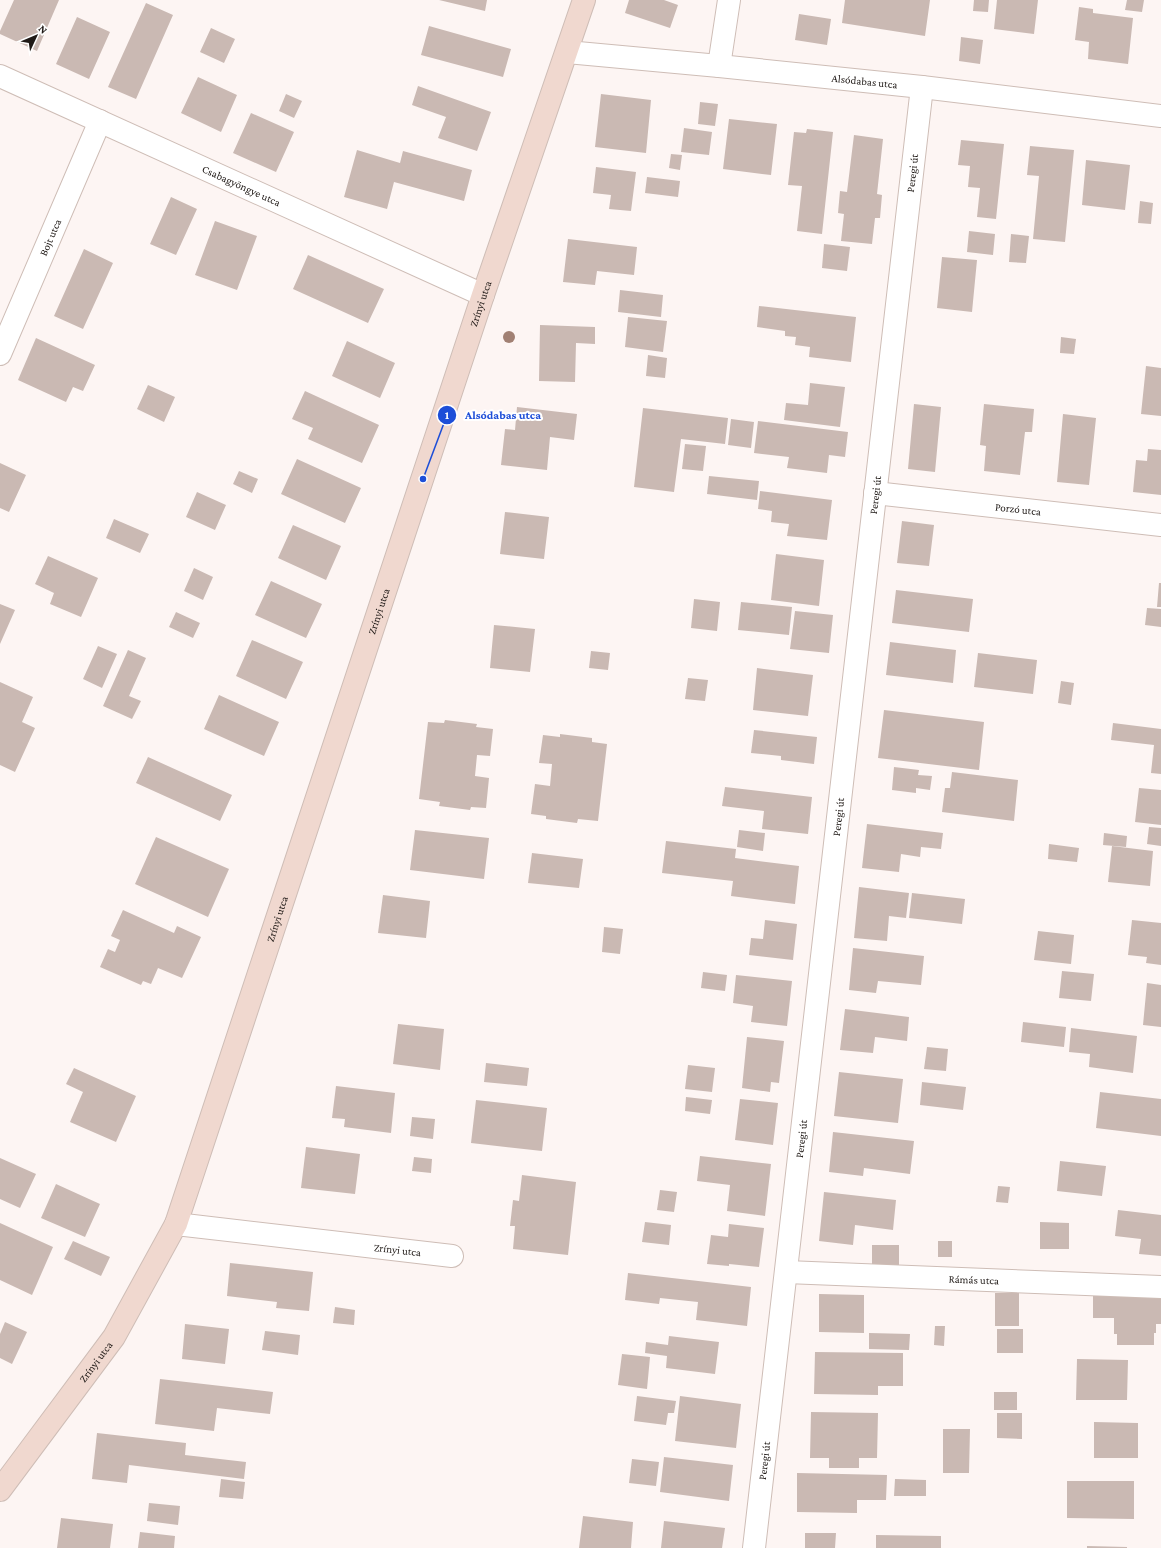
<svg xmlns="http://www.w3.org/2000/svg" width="1161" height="1548" viewBox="0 0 1161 1548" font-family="'Crimson Pro',serif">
  <rect width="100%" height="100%" fill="#fdf5f3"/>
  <path fill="#cab9b3" d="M14 0H59L37 51 0 34V31Z
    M439 0H487L485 11Z
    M629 0H664L678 5 670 28 625 13Z
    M845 0H930L925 36 842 23Z
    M974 0H989L988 12 973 11Z
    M997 0H1038L1034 34 994 29Z
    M1127 0H1144L1142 12 1125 10Z
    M146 3 173 15 136 99 108 87Z
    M1079 7 1093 9V13L1133 18 1128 64 1088 59 1089 42 1075 40Z
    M799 14 831 19 827 45 795 40Z
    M77 17 110 32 89 79 56 64Z
    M429 26 511 49 503 77 421 55Z
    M211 28 235 39 224 63 200 52Z
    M961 37 983 40 980 64 959 61Z
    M198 77 237 95 221 132 181 113Z
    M418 86 491 112 477 151 438 138 446 117 412 105Z
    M286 94 302 101 294 118 279 111Z
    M601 94 651 100 646 153 595 147Z
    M700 102 718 104 715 126 698 124Z
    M251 113 294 132 276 172 233 153Z
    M729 119 777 124 771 175 723 169Z
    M684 128 712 132 709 155 681 152Z
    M807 129 833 132 822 234 797 231 802 186 788 185 794 132 806 133Z
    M854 135 883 139 877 194 882 195 880 218H875L872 244 841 241 844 214 838 213 840 191 847 192Z
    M961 140 1004 144 996 219 977 217 980 188 968 187 970 166 958 165Z
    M1030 146 1074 150 1065 242 1033 239 1039 176 1027 175Z
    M357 150 400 163 403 151 472 170 464 201 394 182 387 209 344 197Z
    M671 154 682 155 680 170 669 168Z
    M1086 160 1130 165 1125 210 1082 205Z
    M596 167 636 172 631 211 609 209 611 195 593 193Z
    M647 177 680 181 678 197 645 193Z
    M171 197 197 209 176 255 150 244Z
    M1140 201 1153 203 1151 224 1138 223Z
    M215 221 257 236 237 290 195 275Z
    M969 231 995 234 993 255 967 252Z
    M1011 234 1029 236 1026 263 1009 262Z
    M568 239 637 247 634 275 597 271 595 285 563 282Z
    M824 244 850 247 847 271 822 268Z
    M84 249 113 263 83 329 54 316Z
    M308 255 384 289 368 323 293 289Z
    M942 257 977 260 972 312 937 308Z
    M620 290 663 295 661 317 618 312Z
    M759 306 856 317 851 362 809 357 810 347 795 345 796 337 785 336V331L757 327Z
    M628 317 667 321 663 352 625 347Z
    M540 325 595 327V344L576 343 575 382 539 381Z
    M1061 337 1076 339 1074 354 1060 353Z
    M36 338 95 365 83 391 73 387 66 402 18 380Z
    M347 341 395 363 380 398 332 376Z
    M648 355 667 358 665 378 646 376Z
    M1146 366 1161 368V416L1141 414Z
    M810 383 845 387 840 427 784 420 786 403 808 405Z
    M148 385 175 397 164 422 137 409Z
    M305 391 379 425 362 463 308 439 313 428 292 419Z
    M914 404 941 407 935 472 908 469Z
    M984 404 1034 409 1032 432H1025L1020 475 984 471 986 446 980 445Z
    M517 407 577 414 574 440 550 437 547 470 501 465 505 429 515 430Z
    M643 408 728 418 725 444 681 439 674 492 634 487Z
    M1063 414 1096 418 1089 485 1057 482Z
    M731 419 754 422 751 448 728 445Z
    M758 421 848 432 845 457 829 455 827 473 787 468 789 457 754 453Z
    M685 444 706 446 703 471 682 469Z
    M1148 449 1161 450V495L1133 492 1136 460 1147 461Z
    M297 459 361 488 345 523 281 494Z
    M0 463 26 475 9 512 0 508Z
    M239 471 258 479 252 493 233 484Z
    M709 476 759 481 757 500 707 494Z
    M760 491 832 500 827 540 787 536 789 524 771 522 772 511 758 509Z
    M197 492 226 505 215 530 186 517Z
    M505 512 549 517 544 559 500 554Z
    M114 519 149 534 140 553 106 538Z
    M902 521 934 525 929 566 897 563Z
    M293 525 341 546 326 580 278 558Z
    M776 554 824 560 819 606 771 600Z
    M48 556 98 578 81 617 50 604 54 593 35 584Z
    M194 568 213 577 203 600 184 591Z
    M271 581 322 604 306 638 255 615Z
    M1159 583H1161V607H1157Z
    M896 590 973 599 969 632 892 623Z
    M694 599 720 602 717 631 691 628Z
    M741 602 792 607 789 635 738 630Z
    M0 604 15 610 0 644Z
    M1147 608 1161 609V627L1145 625Z
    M795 611 833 615 829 653 790 649Z
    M176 612 200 623 193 638 169 627Z
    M494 625 535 629 530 672 490 668Z
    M252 640 303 662 286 699 236 676Z
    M890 642 956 650 953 683 886 675Z
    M98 646 117 654 102 688 83 679Z
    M128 650 146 658 129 696 141 701 132 719 103 706Z
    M591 651 610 653 608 670 589 668Z
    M978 653 1037 660 1033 694 974 687Z
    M757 668 813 675 808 716 753 710Z
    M688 678 708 680 705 701 685 699Z
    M1061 681 1074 683 1071 705 1058 703Z
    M0 682 33 697 22 722 35 728 15 772 0 765Z
    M219 695 279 722 264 756 204 729Z
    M884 710 984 722 979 770 878 758Z
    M445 720 477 724 476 727 493 729 490 756 477 755 475 776 489 778 486 808 471 807 470 810 439 806 440 802 419 799 428 722 444 723Z
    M1113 723 1161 729V774L1151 773 1154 745 1111 740Z
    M754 730 817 737 814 764 781 760V756L751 753Z
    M560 734 592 738V742L607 744 598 821 578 819 577 823 546 819V816L531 814 535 784 550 786 552 764 539 763 543 735 560 737Z
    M148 757 232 795 220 821 136 783Z
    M894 767 919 770 918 775 932 776 930 790 916 788V793L892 790Z
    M952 772 1018 780 1014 821 942 812 945 788H950Z
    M725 787 812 797 808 834 762 829 764 811 722 806Z
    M1139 788 1161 790V825L1135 822Z
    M867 824 943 833 941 849 921 847 920 857 901 854 899 872 862 868Z
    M1149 827 1161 828V846L1147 844Z
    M415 830 489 838 484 879 410 870Z
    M739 830 765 833 763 851 737 847Z
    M1104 833 1127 836 1126 847 1103 845Z
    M156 837 229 869 208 917 135 884Z
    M666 841 736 849 735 858 799 866 795 904 731 896 733 881 662 873Z
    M1049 844 1079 848 1077 862 1048 859Z
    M1112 846 1153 851 1150 886 1108 882Z
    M532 853 583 859 579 888 528 883Z
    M859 887 909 893 906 918 889 916 887 941 854 938Z
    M912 893 965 899 962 924 909 918Z
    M383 895 430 901 426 938 378 933Z
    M123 910 174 933 177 926 201 937 182 978 158 968 151 984 143 981 141 985 100 967 108 949 115 952 120 940 111 936Z
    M765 920 797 924 793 960 749 955 751 938 763 939Z
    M1132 920 1161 923V965L1146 963 1147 957 1128 955Z
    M604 927 623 929 620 954 602 952Z
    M1038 931 1074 935 1071 964 1034 960Z
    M853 948 924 956 921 985 878 981 876 993 849 990Z
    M1062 971 1094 974 1091 1001 1059 998Z
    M703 972 727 975 725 991 701 988Z
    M736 975 792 981 787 1026 751 1022 753 1006 733 1003Z
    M1147 983 1161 985V1027L1143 1025Z
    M845 1009 909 1017 907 1041 875 1037 873 1053 840 1050Z
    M1023 1022 1066 1027 1064 1047 1021 1042Z
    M398 1024 444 1029 440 1070 393 1064Z
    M1071 1028 1137 1036 1133 1073 1089 1067 1090 1054 1069 1052Z
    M747 1037 784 1041 779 1083 771 1082 770 1092 742 1088Z
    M927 1047 948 1049 946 1071 924 1069Z
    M486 1063 529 1068 527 1086 484 1082Z
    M688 1065 715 1068 712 1092 685 1089Z
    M74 1068 136 1096 116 1142 70 1122 83 1092 66 1084Z
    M839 1072 903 1079 898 1123 834 1116Z
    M922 1082 966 1087 963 1110 920 1105Z
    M336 1086 395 1093 391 1133 344 1127 345 1119 332 1118Z
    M1100 1092 1161 1099V1136L1096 1128Z
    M686 1097 712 1100 710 1114 685 1111Z
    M740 1099 778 1103 773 1145 735 1140Z
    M476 1100 547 1108 542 1151 471 1143Z
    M412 1117 435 1119 433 1139 410 1136Z
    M833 1132 914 1141 910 1174 864 1168 863 1176 829 1172Z
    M306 1147 360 1154 355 1194 301 1188Z
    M700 1156 771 1164 765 1216 727 1211 730 1185 697 1181Z
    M414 1157 432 1159 431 1173 412 1171Z
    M0 1158 36 1174 20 1208 0 1199Z
    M1060 1161 1106 1166 1102 1196 1057 1191Z
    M522 1175 576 1182 568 1255 513 1249 515 1226H510L513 1200 519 1201Z
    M56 1184 100 1204 85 1237 41 1218Z
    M998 1186 1010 1187 1008 1203 996 1202Z
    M660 1190 677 1192 674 1212 657 1210Z
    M824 1192 896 1200 893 1230 855 1225 853 1245 819 1241Z
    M1118 1210 1161 1215V1256L1139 1254 1141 1239 1115 1236Z
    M645 1222 671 1225 669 1245 642 1242Z
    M1040 1222 1069 1223V1249H1040Z
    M0 1223 53 1247 32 1295 0 1280Z
    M729 1224 764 1228 759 1267 729 1264V1266L707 1264 711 1235 728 1237Z
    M73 1241 110 1257 101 1276 64 1259Z
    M938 1241H952V1257H938Z
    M872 1245H899V1267H872Z
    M230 1263 313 1272 309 1311 276 1308 277 1302 227 1296Z
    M628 1273 751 1287 747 1326 696 1320 698 1302 660 1298 659 1304 625 1300Z
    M995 1293H1019V1326H995Z
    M819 1294 864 1295V1333L819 1332Z
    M1093 1294 1161 1295V1324H1156V1333H1154V1345H1117V1334H1114V1318H1093Z
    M335 1307 355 1310 354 1325 333 1323Z
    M5 1322 27 1332 12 1364 0 1358V1334Z
    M185 1324 229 1329 225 1364 182 1359Z
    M935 1326H945L944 1346 934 1345Z
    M997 1329H1023V1353H997Z
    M265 1331 300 1335 298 1355 262 1350Z
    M869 1333 910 1334 909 1350 869 1349Z
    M669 1336 719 1342 715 1374 666 1368 667 1356 645 1353 646 1342 668 1345Z
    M815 1352 903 1353V1386H878V1395L814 1394Z
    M622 1354 650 1357 647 1389 618 1385Z
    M1077 1359 1128 1360 1127 1400H1076Z
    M160 1379 273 1392 270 1414 217 1408 214 1431 155 1424Z
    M994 1392H1017V1410H994Z
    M637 1396 676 1401 674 1413H668L666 1425 634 1421Z
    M680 1396 741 1404 736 1448 675 1441Z
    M811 1412 878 1413 877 1458H859V1468H829V1458H810Z
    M997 1413H1022V1439L997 1438Z
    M1094 1422 1138 1423V1458H1094Z
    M943 1429H970L969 1473H943Z
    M97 1433 186 1443 185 1455 246 1462 244 1479 129 1465 127 1483 92 1479Z
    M664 1457 733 1465 729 1501 660 1492Z
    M632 1459 659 1462 656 1486 629 1483Z
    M797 1473 887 1475 886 1500H857V1513L797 1512Z
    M221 1479 245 1482 243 1499 219 1497Z
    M895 1479 926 1480V1496H894Z
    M1067 1481H1134V1519L1067 1518Z
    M149 1503 180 1506 178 1525 147 1521Z
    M583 1516 633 1522 631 1548H579Z
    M61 1518 113 1524 110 1548H57Z
    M664 1521 725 1528 722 1548H661Z
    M140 1532 175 1536 174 1548H138Z
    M805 1533H836L835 1548H805Z
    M876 1535 941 1536V1548H876Z
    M1087 1546 1127 1547V1548H1087Z"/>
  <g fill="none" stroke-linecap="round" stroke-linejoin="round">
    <defs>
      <g id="street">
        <path id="s1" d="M567 52 719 66 922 87 1161 116"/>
        <path d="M719 66 729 0"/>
        <path id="s2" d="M0 76 483 295"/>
        <path id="s3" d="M0 354 100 121"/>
        <path id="s4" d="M875 493 1161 525"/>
        <path id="s5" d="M176 1224 452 1256"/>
        <path id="s6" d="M786 1272 1161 1287"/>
        <path id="s7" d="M754 1548 922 87"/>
      </g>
      <g id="secondary">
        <path id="s8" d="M0 1490 114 1337 176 1224 483 295 584 0"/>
      </g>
    </defs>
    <use href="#street" stroke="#cebdb6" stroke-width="24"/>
    <use href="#secondary" stroke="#cebdb6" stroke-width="24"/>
    <use href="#street" stroke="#fff" stroke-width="22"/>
    <use href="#secondary" stroke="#f0d8cf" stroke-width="22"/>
  </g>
  <circle fill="#a18073" cx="509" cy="337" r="6"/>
  <g text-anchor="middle" stroke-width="4" stroke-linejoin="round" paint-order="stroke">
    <g font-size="11" fill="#1f1916" stroke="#fff">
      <text dy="4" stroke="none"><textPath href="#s1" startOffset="299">Alsódabas utca</textPath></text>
      <text dy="4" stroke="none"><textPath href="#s7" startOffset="1384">Peregi út</textPath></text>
      <text dy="4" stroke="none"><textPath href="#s2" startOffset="265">Csabagyöngye utca</textPath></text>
      <text dy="4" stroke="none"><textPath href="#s3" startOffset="127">Bojt utca</textPath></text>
      <text dy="4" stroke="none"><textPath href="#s8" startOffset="1289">Zrínyi utca</textPath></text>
      <text dy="4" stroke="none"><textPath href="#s7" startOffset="1060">Peregi út</textPath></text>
      <text dy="4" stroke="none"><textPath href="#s4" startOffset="144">Porzó utca</textPath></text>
      <text dy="4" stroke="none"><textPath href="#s8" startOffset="965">Zrínyi utca</textPath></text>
      <text dy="4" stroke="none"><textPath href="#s7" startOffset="736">Peregi út</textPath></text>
      <text dy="4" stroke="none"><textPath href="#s8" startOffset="641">Zrínyi utca</textPath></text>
      <text dy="4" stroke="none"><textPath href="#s7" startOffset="412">Peregi út</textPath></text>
      <text dy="4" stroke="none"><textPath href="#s5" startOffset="223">Zrínyi utca</textPath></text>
      <text dy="4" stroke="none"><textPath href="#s6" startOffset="188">Rámás utca</textPath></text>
      <text dy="4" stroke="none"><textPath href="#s8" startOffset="160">Zrínyi utca</textPath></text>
      <text dy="4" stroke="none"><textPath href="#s7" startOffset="88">Peregi út</textPath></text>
    </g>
  </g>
  <path fill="none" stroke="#1d4ed8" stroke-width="1.5" d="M423 479L447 415"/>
  <g fill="#1d4ed8" stroke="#fff" stroke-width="1.5">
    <circle cx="423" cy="479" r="4"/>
    <circle cx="447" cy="415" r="10"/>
  </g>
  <g font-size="12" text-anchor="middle" font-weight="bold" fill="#fff">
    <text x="447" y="419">1</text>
  </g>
  <g font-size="12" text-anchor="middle" font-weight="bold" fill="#1d4ed8" stroke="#fff" stroke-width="4" stroke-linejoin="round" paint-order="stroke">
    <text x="503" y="419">Alsódabas utca</text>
  </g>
  <g transform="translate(36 36) rotate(46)" stroke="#ffffff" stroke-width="3" paint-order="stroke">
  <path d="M0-3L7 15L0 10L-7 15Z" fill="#1f1916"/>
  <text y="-6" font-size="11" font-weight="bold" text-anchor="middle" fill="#1f1916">N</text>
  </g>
</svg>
